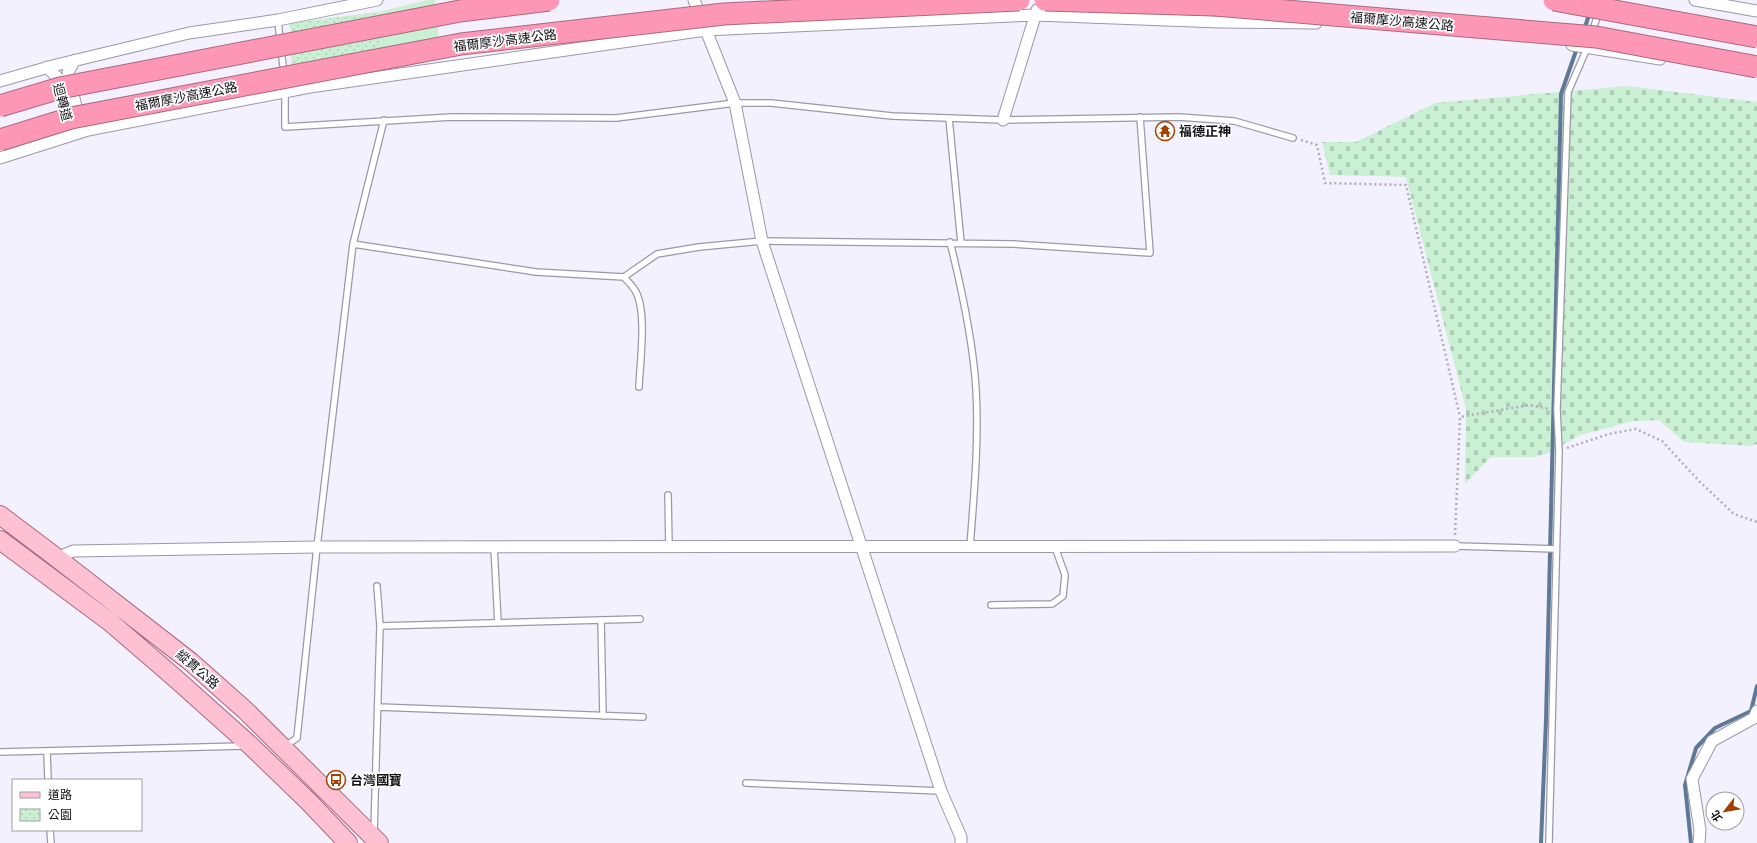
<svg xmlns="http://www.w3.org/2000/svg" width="1757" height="843" viewBox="0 0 1757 843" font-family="'Exo 2','Noto Sans TC',sans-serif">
  <defs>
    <pattern id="cemetery-stones" width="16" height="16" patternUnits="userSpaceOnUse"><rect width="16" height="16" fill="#c9f0d3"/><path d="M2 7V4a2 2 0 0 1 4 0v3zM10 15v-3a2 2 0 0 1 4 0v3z" fill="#accdb4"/></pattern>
    <pattern id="park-dots" width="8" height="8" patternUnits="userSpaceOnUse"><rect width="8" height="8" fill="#c9f0d3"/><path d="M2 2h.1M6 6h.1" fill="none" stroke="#accdb4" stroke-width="1.8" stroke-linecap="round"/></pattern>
  </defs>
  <rect width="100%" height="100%" fill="#f3f1fe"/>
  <path fill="url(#cemetery-stones)" d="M1627 86 1757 102V444L1751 446 1684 442 1659 420 1634 421 1580 435 1546 454 1534 457H1491L1465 484 1466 409 1406 177 1330 175 1322 142H1356L1435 103Z"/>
  <path fill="url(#park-dots)" d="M378 12 384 68 292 85 290 23Z"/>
  <path fill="#c9f0d3" d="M427 0H435L441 59 384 68 378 12Z"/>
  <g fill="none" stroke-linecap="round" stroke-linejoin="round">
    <path stroke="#5e7996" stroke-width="4" d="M1584 30 1590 12
      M1541 843 1546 720 1561 94 1577 48
      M1691 843 1685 785 1696 748 1715 728 1751 711 1757 686"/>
    <defs>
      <path id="service" d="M278 20 280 41
        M1592 32 1599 12
        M281 50 284 73
        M285 92V127L452 117 616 118 735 103H771L892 116 1003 120 1179 117 1234 121 1293 138
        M949 118 961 243
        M950 242C962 290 973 340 976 389 979 442 974 494 970 547
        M353 244 536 272 624 277 657 254 699 247 762 241 1013 244 1150 253 1140 117
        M624 277C628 282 633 286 636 292 647 313 640 362 639 387
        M668 495 669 547
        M1455 546 1556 549
        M494 547 498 623
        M991 605 1052 604 1063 596 1065 575 1055 547
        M601 620 603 716
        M380 626 640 619
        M378 707 643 717
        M285 746 297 738 317 547 353 244 384 120
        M47 751 48 780
        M0 752 244 746
        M746 783 941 791
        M50 830 51 843
        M374 832 380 626 377 586
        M1549 843 1559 451 1557 410 1568 92 1588 46"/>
      <path id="minor" d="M694 0 735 103 762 241 941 791 961 837V843
        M1695 0 1757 11
        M1572 45 1660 59
        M75 60 68 72 79 120
        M47 67 59 79 69 123
        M0 81 56 65 189 33 278 20 377 0
        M1003 120 1037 10
        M0 158 88 130 310 87 706 30 1035 15 1219 22 1316 23
        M57 558 73 551 317 547 1455 546
        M1699 843 1700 830 1692 779 1712 741 1754 718 1757 711"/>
      <path id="primary" d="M0 515 57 558 191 662 246 711 379 843
        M0 540 110 622 175 678 251 746 309 802 348 843"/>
    </defs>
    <use href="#service" stroke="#9b98a7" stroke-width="8"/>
    <use href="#minor" stroke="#9b98a7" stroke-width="13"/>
    <use href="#primary" stroke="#ab687d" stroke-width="20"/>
    <path stroke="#afadb8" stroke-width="2.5" stroke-dasharray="2 3" stroke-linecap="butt" d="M1301 140 1317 145 1325 183 1406 185 1460 417
      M1567 448 1609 434 1636 429 1662 441 1700 482 1734 514 1757 522
      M1455 535 1460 417 1529 405 1550 409"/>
    <use href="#service" stroke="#fff" stroke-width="5.5"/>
    <use href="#minor" stroke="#fff" stroke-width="11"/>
    <use href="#primary" stroke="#fec1d3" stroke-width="18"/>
    <defs>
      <path id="motorway-bridge" d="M1045 0 1215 5 1596 37 1757 67
        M1554 0 1757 37
        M0 106 60 88 460 11 549 0
        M0 140 71 118 461 44 724 14 1019 0"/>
    </defs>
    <use href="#motorway-bridge" stroke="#ab687d" stroke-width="23" stroke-linecap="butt"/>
    <use href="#motorway-bridge" stroke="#fe97b5" stroke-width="21"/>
  </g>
  <defs>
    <symbol id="temple-ring" viewBox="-11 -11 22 22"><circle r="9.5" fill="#fff" stroke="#a34004" stroke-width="1.5"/><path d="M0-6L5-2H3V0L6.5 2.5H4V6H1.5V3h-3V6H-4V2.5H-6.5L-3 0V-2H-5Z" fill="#a34004"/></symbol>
    <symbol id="bus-ring" viewBox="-11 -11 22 22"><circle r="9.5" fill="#fff" stroke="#a34004" stroke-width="1.5"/><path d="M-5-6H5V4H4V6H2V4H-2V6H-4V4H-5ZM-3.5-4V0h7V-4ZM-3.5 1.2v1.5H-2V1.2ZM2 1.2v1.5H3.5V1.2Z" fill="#a34004"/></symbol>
  </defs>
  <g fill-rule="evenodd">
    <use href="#temple-ring" x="1154" y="120" width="22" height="22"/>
    <use href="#bus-ring" x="325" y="769" width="22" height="22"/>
  </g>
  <g text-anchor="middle" stroke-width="3.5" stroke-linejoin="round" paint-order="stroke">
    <g font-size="13" fill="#111015" stroke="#fff">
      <text transform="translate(1402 21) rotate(5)" y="5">福爾摩沙高速公路</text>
      <text transform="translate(505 40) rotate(-7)" y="5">福爾摩沙高速公路</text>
      <text transform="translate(186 96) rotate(-11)" y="5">福爾摩沙高速公路</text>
      <text transform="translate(63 102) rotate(75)" y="5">迴轉道</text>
      <text transform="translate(198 669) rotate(41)" y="5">縱貫公路</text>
    </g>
    <g font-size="13" font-weight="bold" fill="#111015" stroke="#fff" text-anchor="start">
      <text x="1179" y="136">福德正神</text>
      <text x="350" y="785">台灣國寶</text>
    </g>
  </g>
  <rect x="12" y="779" width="130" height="52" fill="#ffffff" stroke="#a09fa1"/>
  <rect x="20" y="792" width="20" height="6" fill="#fec1d3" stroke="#a09fa1"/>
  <text x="48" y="799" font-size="12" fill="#111015">道路</text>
  <rect x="20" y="809" width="20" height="12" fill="url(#park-dots)" stroke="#a09fa1"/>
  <text x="48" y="819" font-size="12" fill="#111015">公園</text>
  <g transform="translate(1725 811) rotate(239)"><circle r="19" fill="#ffffff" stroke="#a09fa1"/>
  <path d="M0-3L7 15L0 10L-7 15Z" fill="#a34004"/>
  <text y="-6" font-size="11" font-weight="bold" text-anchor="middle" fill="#111015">北</text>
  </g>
</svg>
